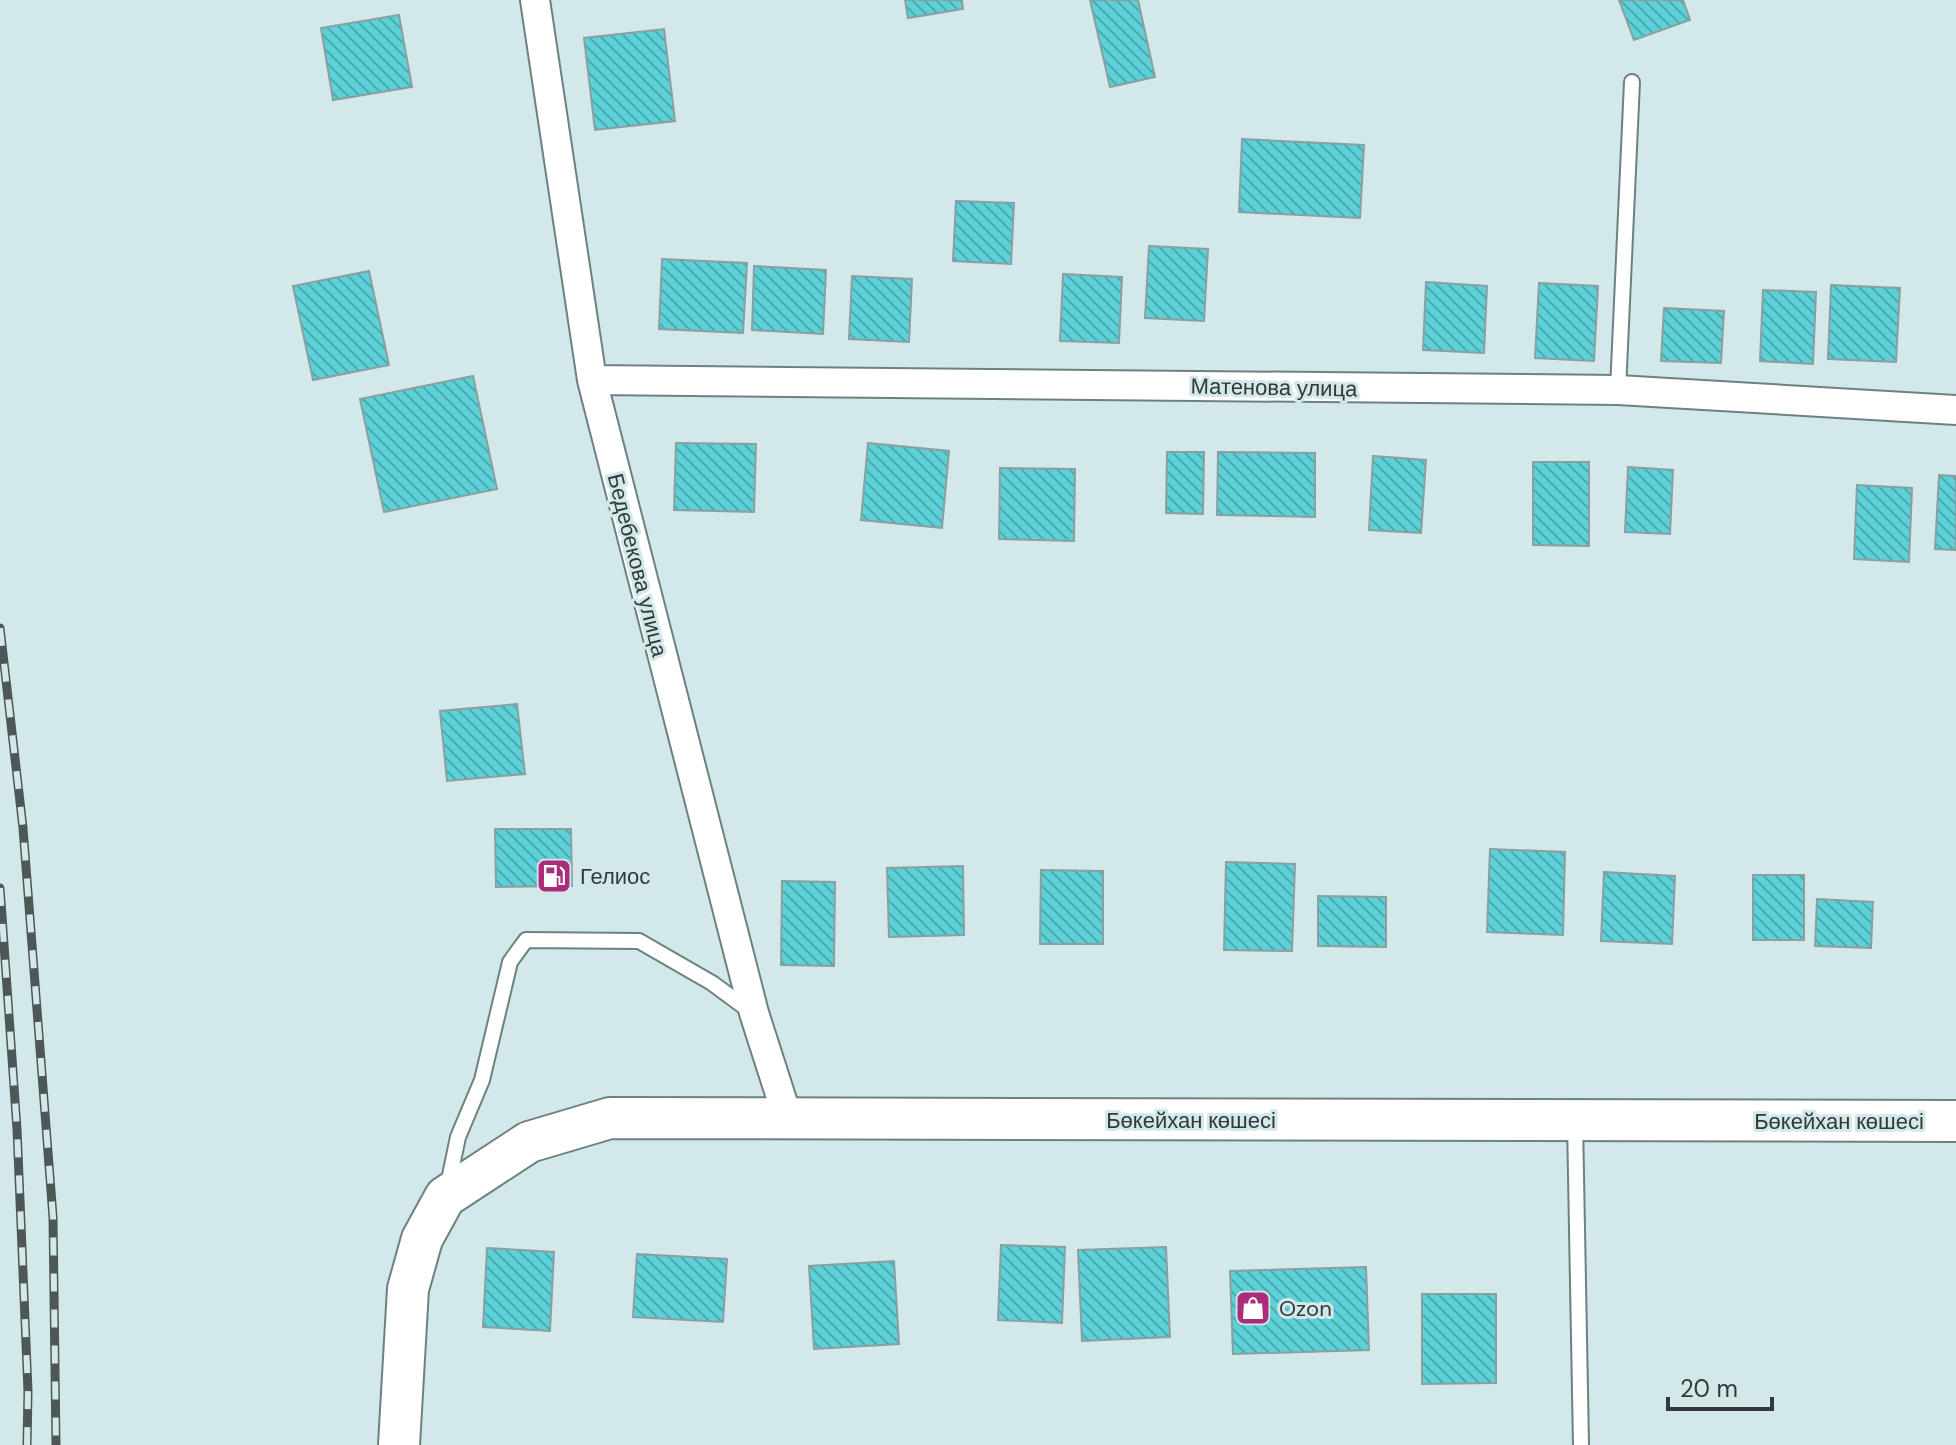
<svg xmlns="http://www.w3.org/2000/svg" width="1956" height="1445" viewBox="0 0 1956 1445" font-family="'DM Sans',sans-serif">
  <defs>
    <pattern id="building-back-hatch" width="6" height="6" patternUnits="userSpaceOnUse" patternTransform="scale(2)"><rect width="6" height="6" fill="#5cd1d8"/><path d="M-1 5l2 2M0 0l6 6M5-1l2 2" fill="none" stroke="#4dabb0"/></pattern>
  </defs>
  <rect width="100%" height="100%" fill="#d2e8e9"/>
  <path fill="url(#building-back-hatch)" stroke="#8b9fa0" stroke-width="2" d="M905 0H962L963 9 908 18Z
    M1090 0H1138L1155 77 1110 87Z
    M1619 0H1683L1690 20 1634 40Z
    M399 15 412 87 333 100 321 28Z
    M664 29 675 121 595 130 584 38Z
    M1242 139 1364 145 1360 218 1239 212Z
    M956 201 1014 203 1011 264 953 261Z
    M1149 246 1208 249 1204 321 1145 318Z
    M662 259 747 263 743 333 659 329Z
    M754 266 826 270 823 334 752 330Z
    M369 271 389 365 313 380 293 286Z
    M1063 274 1122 277 1119 343 1060 341Z
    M852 276 912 279 909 342 849 339Z
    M1426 282 1487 286 1484 353 1423 350Z
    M1539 283 1598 286 1594 361 1535 358Z
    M1831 285 1900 288 1896 362 1828 359Z
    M1763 290 1816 292 1813 364 1760 361Z
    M1664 308 1724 311 1721 363 1661 361Z
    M473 376 497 489 384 512 360 399Z
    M676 443 756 444 754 512 674 510Z
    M868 443 949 451 942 528 861 520Z
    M1167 452H1204L1203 514 1166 513Z
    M1218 452 1315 453V517L1217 515Z
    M1373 456 1426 460 1421 533 1369 530Z
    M1533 462H1589V546L1533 545Z
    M1628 467 1673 470 1670 534 1625 532Z
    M1000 468 1075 469 1074 541 999 539Z
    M1939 475 1956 476V550L1935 549Z
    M1857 485 1912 488 1909 562 1854 559Z
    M517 704 525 774 447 781 440 711Z
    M495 829H571L572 886 496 887Z
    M1490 849 1565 852 1563 935 1487 932Z
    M1226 862 1295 864 1292 951 1224 950Z
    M963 866 964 935 889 937 887 868Z
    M1041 870 1103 871V944H1040Z
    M1604 872 1675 876 1672 944 1601 941Z
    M1753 875H1804V940H1753Z
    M782 881 835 882 834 966 781 965Z
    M1318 896 1386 897V947L1318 946Z
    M1817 899 1873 902 1871 948 1815 946Z
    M1001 1245 1065 1247 1062 1323 998 1320Z
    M1166 1247 1170 1337 1082 1341 1078 1250Z
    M487 1248 554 1252 550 1331 483 1327Z
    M637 1254 727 1259 723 1322 633 1317Z
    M894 1261 899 1344 814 1349 809 1266Z
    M1366 1267 1369 1350 1233 1354 1230 1271Z
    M1422 1294H1496V1383L1422 1384Z"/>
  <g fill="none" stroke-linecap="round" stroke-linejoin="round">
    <defs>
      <path id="lane" d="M1618 390 1632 82
        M1575 1121 1581 1445
        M448 1185 458 1137 482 1080 510 962 526 940 639 941 712 983 750 1011"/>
      <path id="street" d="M535 0 592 380 754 1013 788 1119
        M592 380 1618 390 1956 410"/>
      <path id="secondary" d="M399 1445 408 1289 422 1239 445 1197 529 1142 610 1118 1956 1121"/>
    </defs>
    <use href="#lane" stroke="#6d8182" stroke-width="18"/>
    <use href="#street" stroke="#6d8182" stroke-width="32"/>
    <use href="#secondary" stroke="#6d8182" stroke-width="44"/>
    <use href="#lane" stroke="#fff" stroke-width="14"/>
    <use href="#street" stroke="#fff" stroke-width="28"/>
    <use href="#secondary" stroke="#fff" stroke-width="40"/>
    <defs>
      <path id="rail" d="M0 628 23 828 53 1217 56 1445
        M0 888 17 1129 28 1391 27 1445"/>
    </defs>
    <use href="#rail" stroke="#4d5758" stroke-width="9"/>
    <use href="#rail" stroke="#d2e8e9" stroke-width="6" stroke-dasharray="18" stroke-linecap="butt"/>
  </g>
  <defs>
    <symbol id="fuel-square" viewBox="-11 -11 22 22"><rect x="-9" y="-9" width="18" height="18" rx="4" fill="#ab2c7b" stroke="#d2e8e9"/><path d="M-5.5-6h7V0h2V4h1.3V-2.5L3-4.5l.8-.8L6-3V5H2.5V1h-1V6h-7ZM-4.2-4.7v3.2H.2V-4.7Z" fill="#fff"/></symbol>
    <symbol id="shop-square" viewBox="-11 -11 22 22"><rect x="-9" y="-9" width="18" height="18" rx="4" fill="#ab2c7b" stroke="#d2e8e9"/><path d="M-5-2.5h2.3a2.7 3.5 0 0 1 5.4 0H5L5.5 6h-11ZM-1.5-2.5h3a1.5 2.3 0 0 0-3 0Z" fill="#fff"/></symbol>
  </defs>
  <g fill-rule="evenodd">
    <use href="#fuel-square" x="534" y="856" width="40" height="40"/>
    <use href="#shop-square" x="1233" y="1288" width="40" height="40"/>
  </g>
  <g text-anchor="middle" stroke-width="6" stroke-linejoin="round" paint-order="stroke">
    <g font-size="22" fill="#323a3b" stroke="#d2e8e9">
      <text transform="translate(1274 387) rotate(1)" y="8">Матенова улица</text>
      <text transform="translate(638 565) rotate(76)" y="8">Бедебекова улица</text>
      <text x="1191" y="1128">Бөкейхан көшесі</text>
      <text x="1839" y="1129">Бөкейхан көшесі</text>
    </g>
    <g font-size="22" fill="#323a3b" stroke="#d2e8e9" text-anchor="start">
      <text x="580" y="884">Гелиос</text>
      <text x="1279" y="1316">Ozon</text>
    </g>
  </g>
  <path d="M1668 1397v12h104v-12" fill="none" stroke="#323a3b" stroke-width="4"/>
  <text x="1680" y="1397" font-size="24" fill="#323a3b" stroke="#d2e8e9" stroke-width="6" paint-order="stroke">20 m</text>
</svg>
